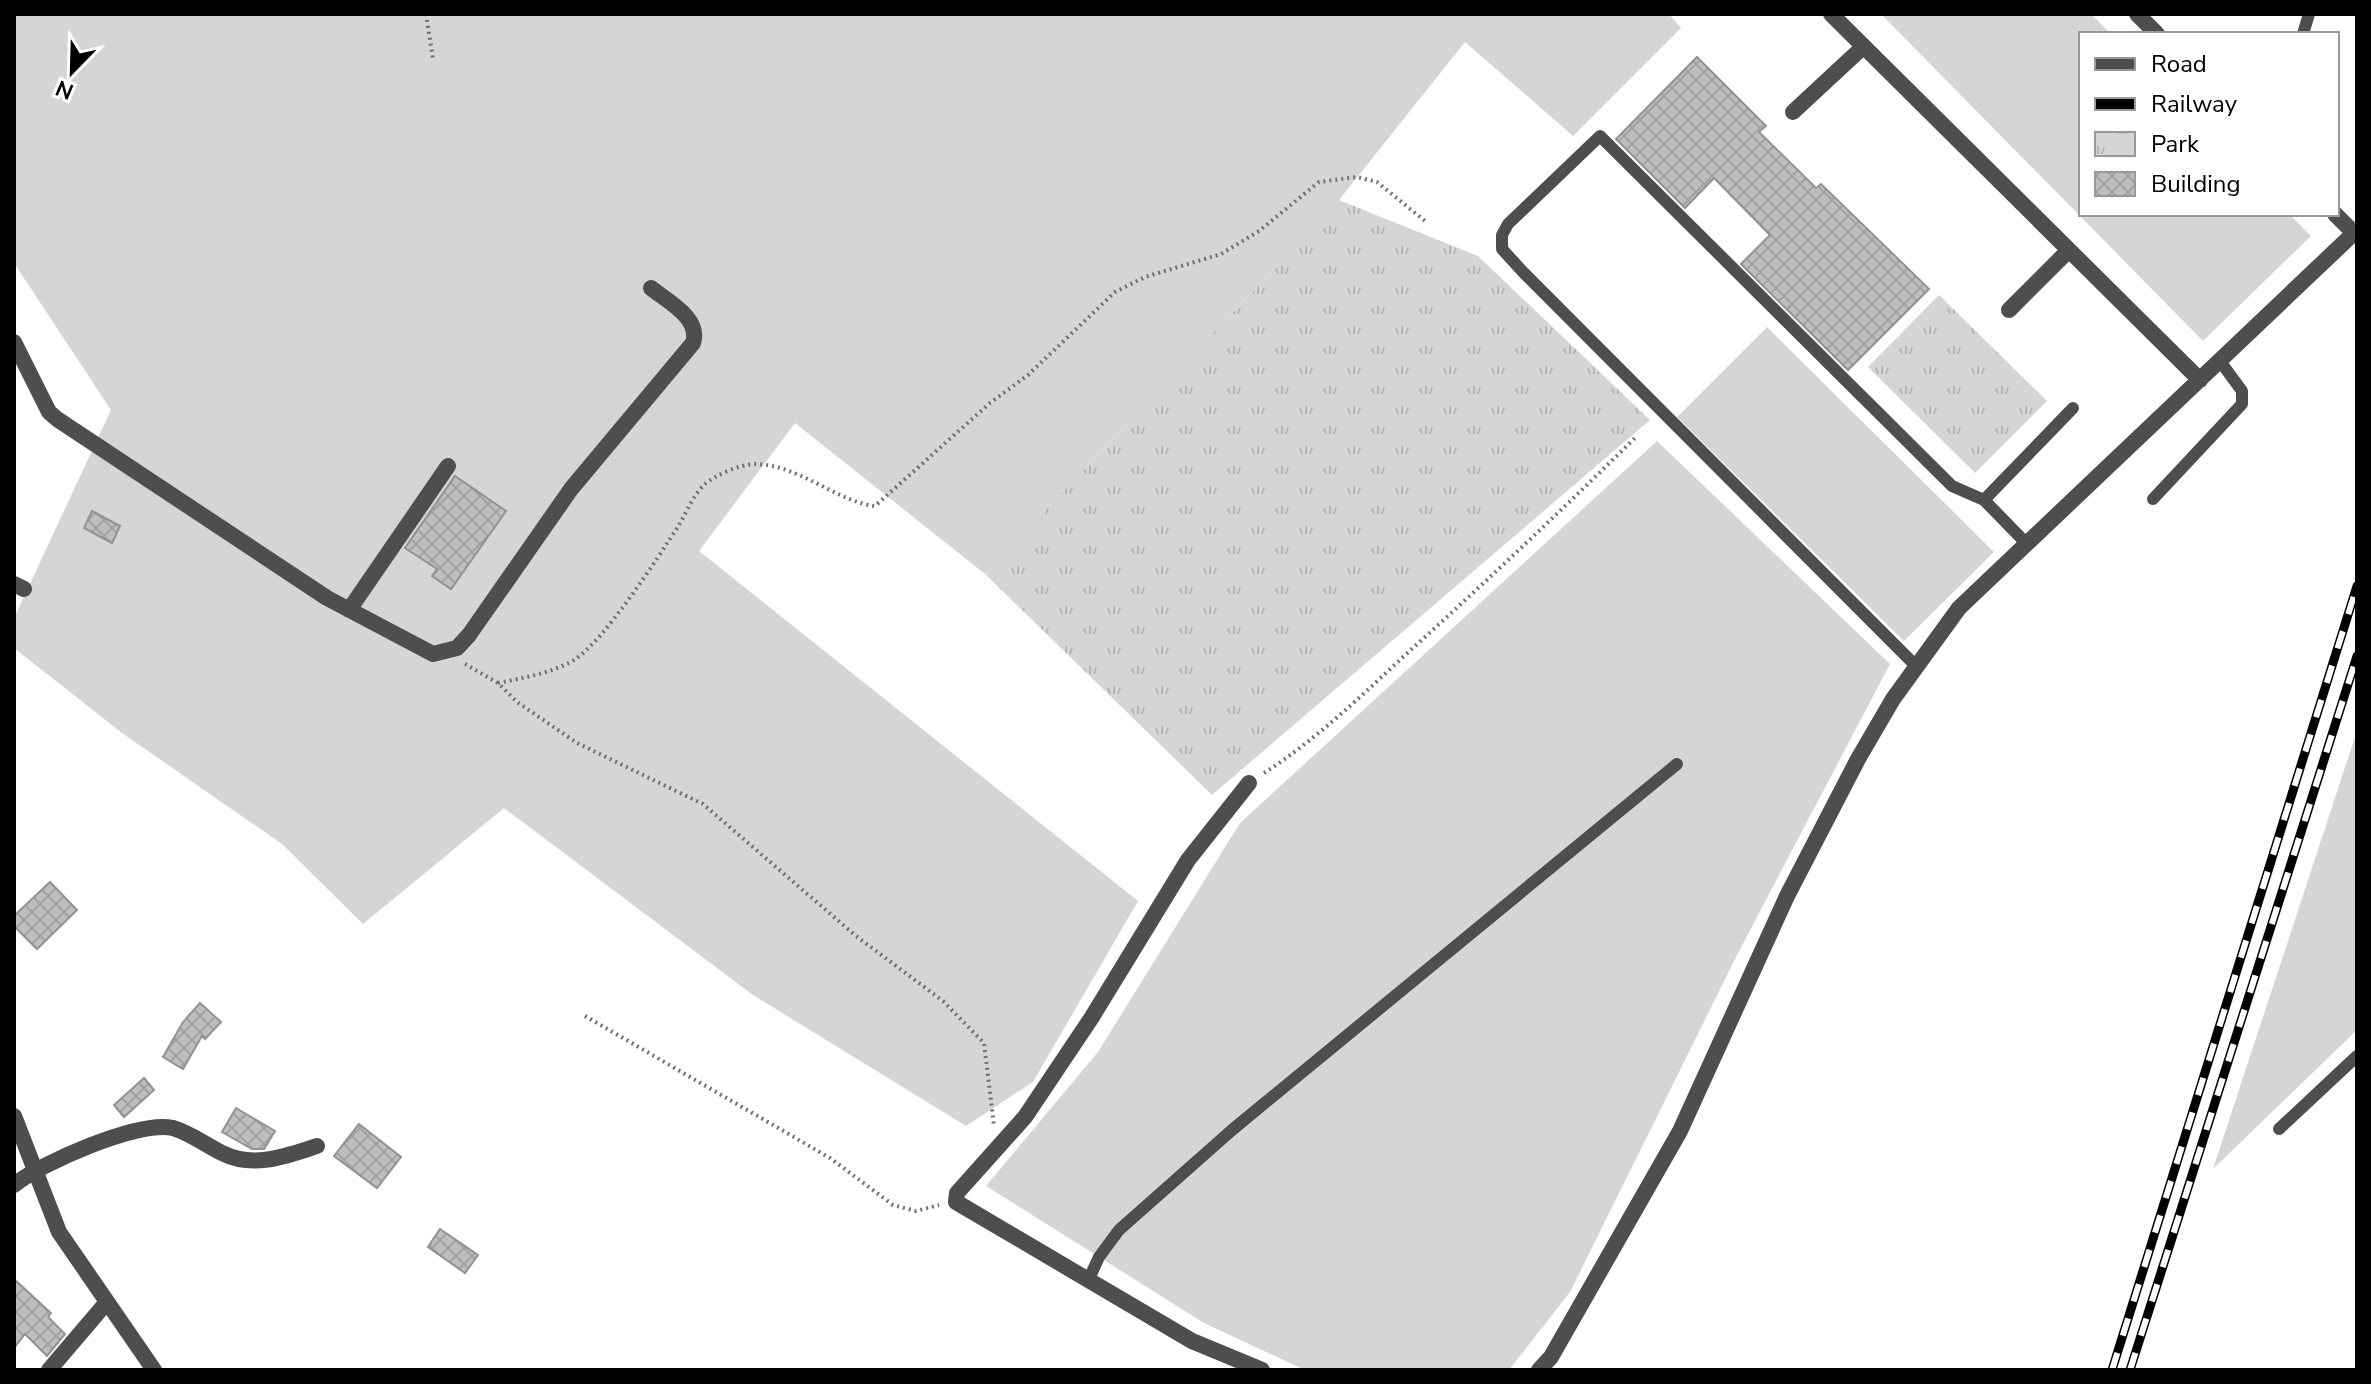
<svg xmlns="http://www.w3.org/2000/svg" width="2371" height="1384" viewBox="0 0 2371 1384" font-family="'Nunito Sans',sans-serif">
  <defs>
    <pattern id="park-tufts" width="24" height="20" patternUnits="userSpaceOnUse" patternTransform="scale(2)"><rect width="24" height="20" fill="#d5d5d5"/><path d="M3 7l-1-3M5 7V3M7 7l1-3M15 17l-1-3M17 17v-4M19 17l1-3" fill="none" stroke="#b5b5b5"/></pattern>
    <pattern id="building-cross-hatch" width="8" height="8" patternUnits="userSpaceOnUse" patternTransform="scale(2)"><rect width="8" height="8" fill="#bebebe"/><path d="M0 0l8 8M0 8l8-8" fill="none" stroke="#a2a2a2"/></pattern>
  </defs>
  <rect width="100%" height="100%" fill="#fff"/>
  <path fill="#d5d5d5" d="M14 14H1669L1681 28 1573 136 1465 42 1339 200 985 574 795 423 699 551 1138 901 1033 1082 966 1126 753 995 504 808 363 924 282 844 122 733 14 648V618L111 410 14 263Z
    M1881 14H2091L2111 34H2081V214H2289L2311 236 2203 341Z
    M1767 327 1994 552 1904 641 1677 417Z
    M1657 441 1890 664 1737 955 1570 1292 1509 1370H1305L1204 1323 986 1186 1098 1052 1240 823Z
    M2357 731V1030L2213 1169Z"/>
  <path fill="url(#park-tufts)" d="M1339 200 1478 256 1650 420 1212 795 985 574Z
    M1939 295 2047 401 1975 473 1868 367Z"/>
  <path fill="url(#building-cross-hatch)" stroke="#929292" stroke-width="2" d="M1697 57 1766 126 1759 132 1816 188 1821 184 1929 289 1848 370 1741 264 1770 235 1714 178 1685 208 1616 139Z
    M455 476 506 511 451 589 432 576 437 569 405 548Z
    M92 511 120 526 112 543 84 528Z
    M50 882 77 910 37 949 14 926V916Z
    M200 1003 221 1022 205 1039 202 1036 183 1069 163 1057 183 1022Z
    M144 1078 154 1090 124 1117 114 1105Z
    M236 1108 275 1131 264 1149H252L222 1132Z
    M359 1124 401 1157 377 1188 334 1156Z
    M440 1229 478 1255 465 1273 428 1247Z
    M14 1279 51 1313 48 1317 65 1334 47 1356 25 1334 14 1348Z"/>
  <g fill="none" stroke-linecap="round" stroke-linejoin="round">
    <path stroke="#707070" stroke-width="4" stroke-dasharray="2 4" stroke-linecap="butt" d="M426 14 433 59
      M465 664 498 683 517 702 577 743 703 804 856 936 943 1001 984 1043 994 1126
      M498 683C523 678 552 673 574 660 605 640 657 559 679 525 686 513 694 494 705 484 715 475 741 464 756 464 799 465 838 502 875 506L990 403 1028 375 1115 292 1145 277 1221 254 1259 231 1319 182 1357 177 1377 182 1425 221
      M1264 773C1319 738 1366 691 1414 647 1490 578 1564 508 1637 436
      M585 1016 830 1158 893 1205 916 1211 939 1205"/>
    <path stroke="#4e4e4e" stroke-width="12" d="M2303 34 2309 14
      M2153 499 2242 404V391L2220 361
      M1984 500 2073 408
      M1917 667 1523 272 1502 249V235L1508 224 1600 136 1952 486 1984 500 2026 543
      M2279 1129 2357 1056
      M1088 1281 1099 1257 1119 1230 1232 1130 1677 764"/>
    <path stroke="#4e4e4e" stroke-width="16" d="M1831 14 2200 380
      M2137 14 2157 34
      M1793 112 1863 47
      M2009 310 2068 251
      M14 342 49 412 57 419 327 598 433 654 457 648 469 635 571 489 693 343C701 318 668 302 651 288
      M14 584 24 589
      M349 610 448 466
      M1249 783 1188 860 1092 1017 1025 1117 957 1193 956 1202 1192 1341 1262 1370
      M14 1185C41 1163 139 1120 173 1128 190 1133 206 1145 222 1153 254 1169 286 1156 317 1146
      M49 1370 107 1302
      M1539 1370 1551 1357 1680 1131 1787 896 1858 759 1893 699 1959 608 2354 233 2335 214"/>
    <path stroke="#4e4e4e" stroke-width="16" d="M14 1116 59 1232 154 1370"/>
    <defs>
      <path id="rail" d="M2112 1370 2357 586
        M2130 1370 2357 656"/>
    </defs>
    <use href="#rail" stroke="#000" stroke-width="9"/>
    <use href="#rail" stroke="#fff" stroke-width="6" stroke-dasharray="18" stroke-linecap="butt"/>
  </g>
  <rect width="2371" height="1384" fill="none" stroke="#000000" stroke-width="32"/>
  <rect x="2079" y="32" width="260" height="184" fill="#ffffff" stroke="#999999" stroke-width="2"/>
  <rect x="2095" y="58" width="40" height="12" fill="#4e4e4e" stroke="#999999" stroke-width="2"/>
  <text x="2151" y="72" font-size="24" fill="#000000">Road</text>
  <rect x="2095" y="98" width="40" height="12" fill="#000000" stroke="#999999" stroke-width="2"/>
  <text x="2151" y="112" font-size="24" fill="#000000">Railway</text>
  <rect x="2095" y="132" width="40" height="24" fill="url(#park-tufts)" stroke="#999999" stroke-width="2"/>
  <text x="2151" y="152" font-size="24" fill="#000000">Park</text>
  <rect x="2095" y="172" width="40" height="24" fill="url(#building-cross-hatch)" stroke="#999999" stroke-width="2"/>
  <text x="2151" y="192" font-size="24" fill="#000000">Building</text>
  <g transform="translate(72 72) rotate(203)" stroke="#ffffff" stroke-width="6" paint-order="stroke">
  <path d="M0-6L14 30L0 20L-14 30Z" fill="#000000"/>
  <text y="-12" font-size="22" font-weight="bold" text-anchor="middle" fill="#000000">N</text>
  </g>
</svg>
